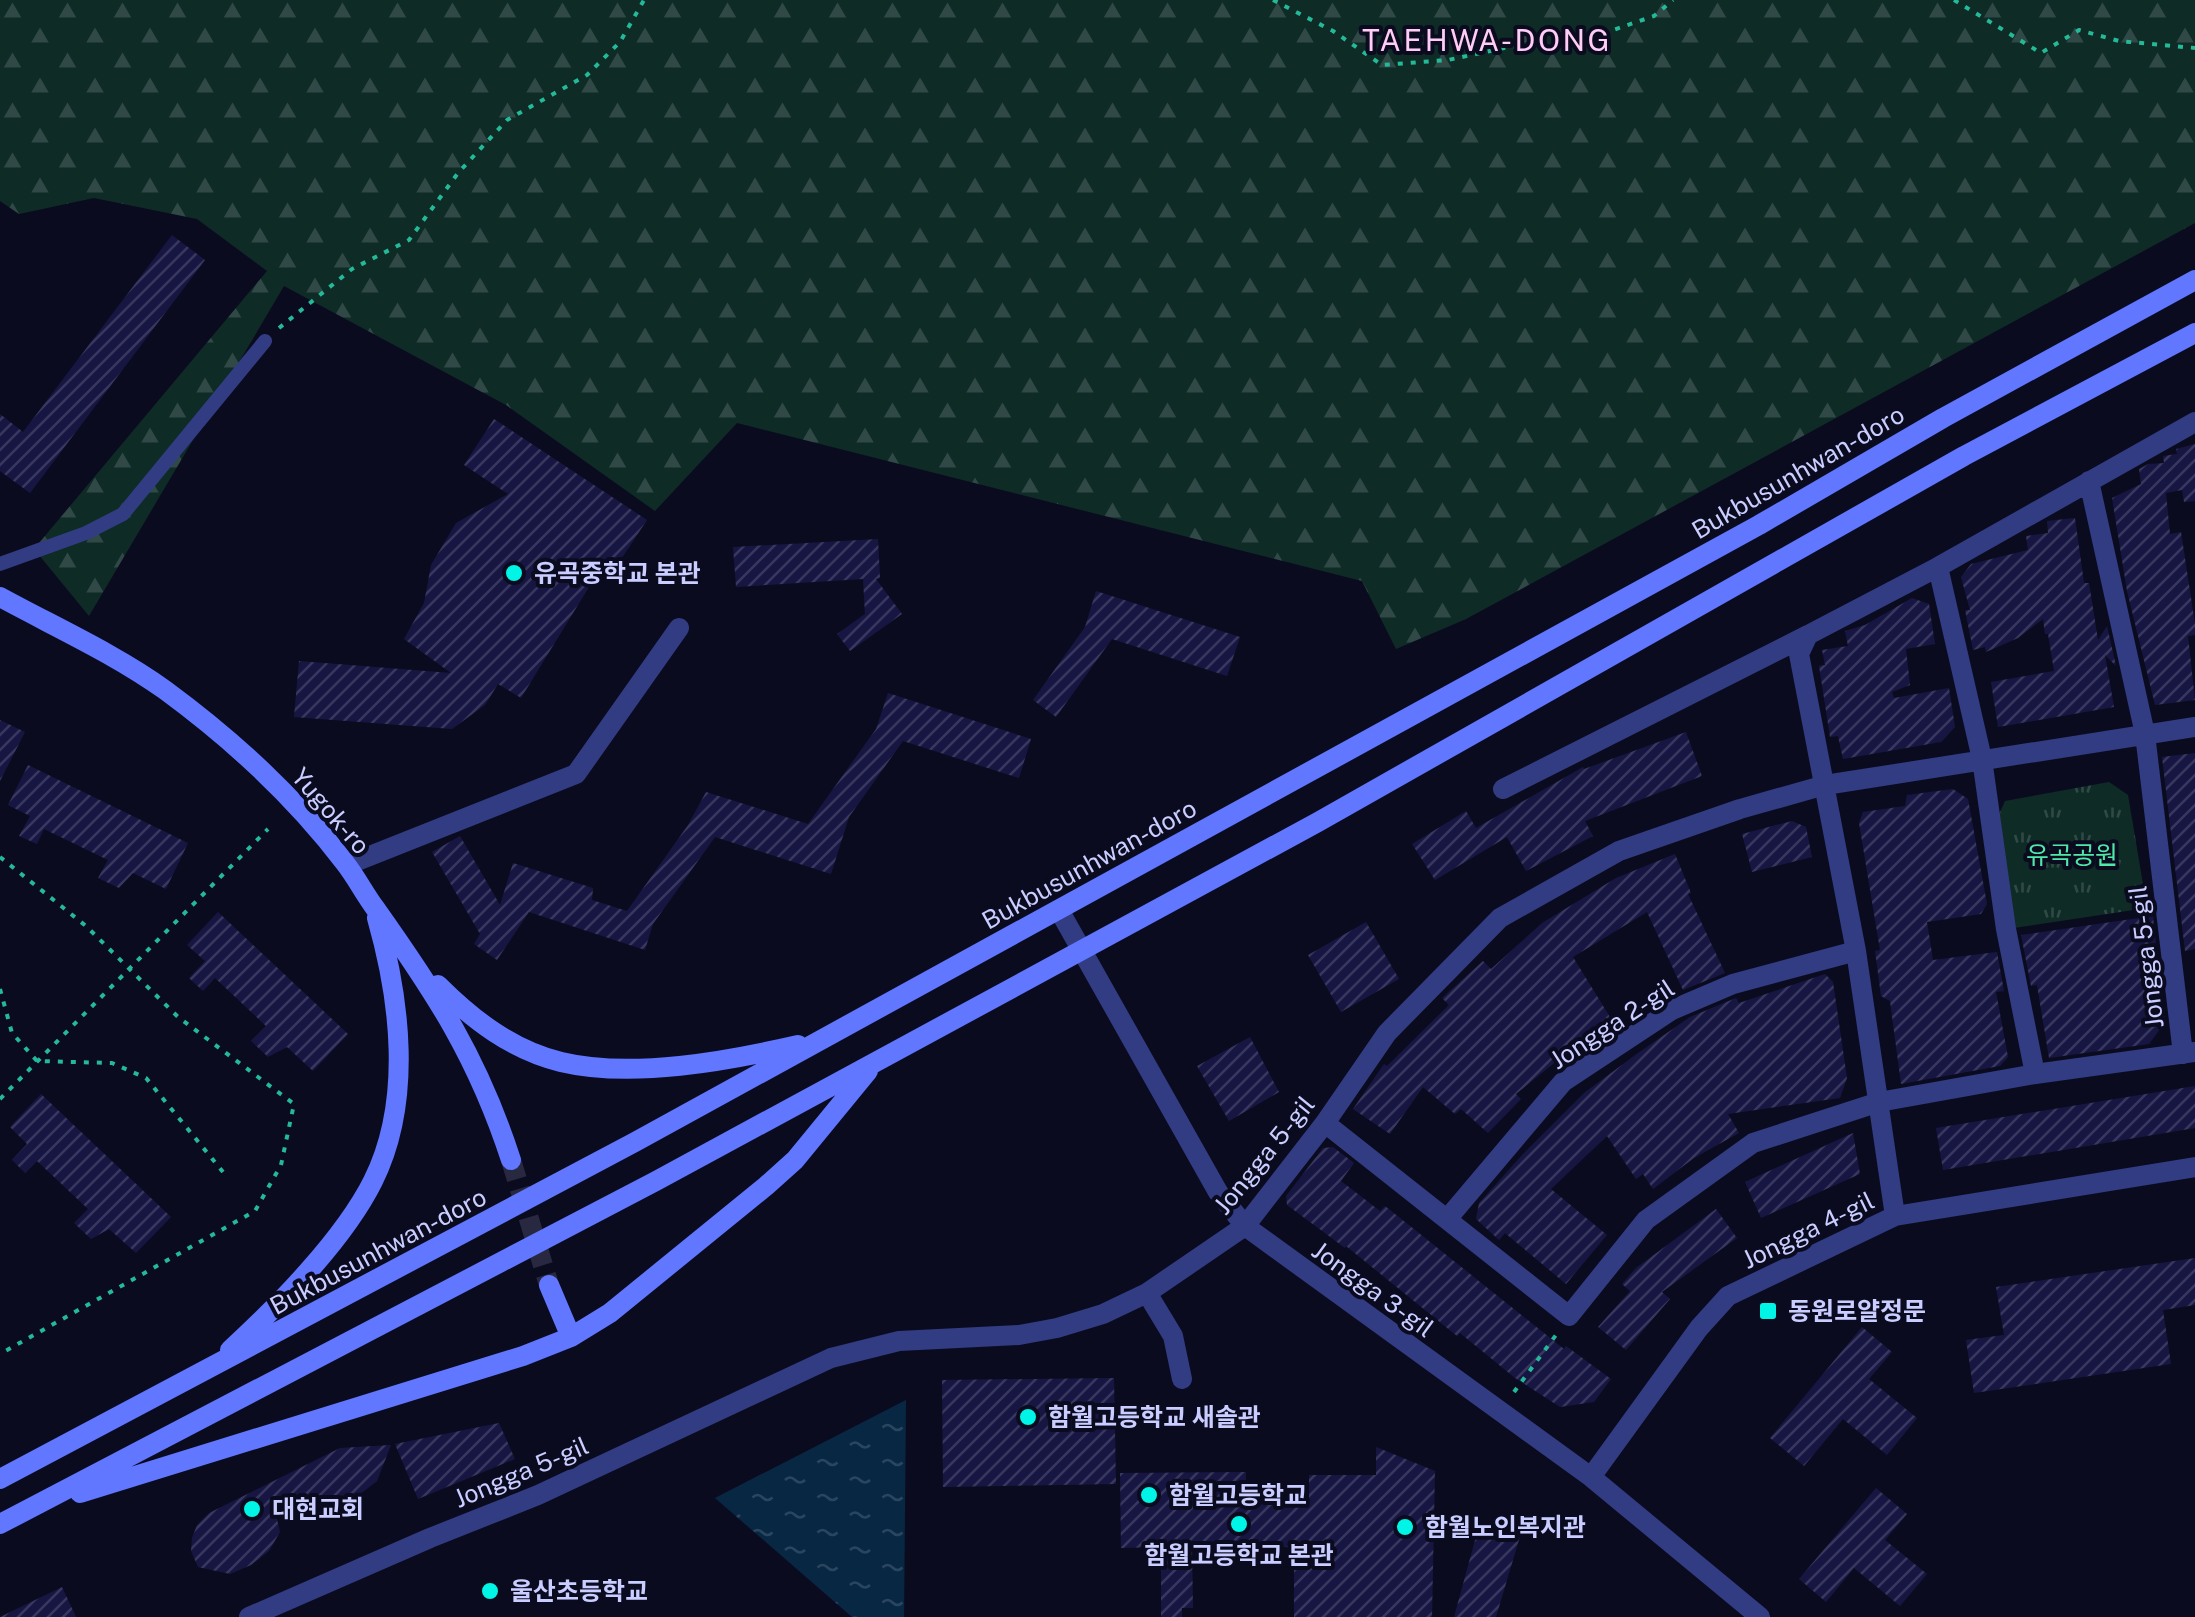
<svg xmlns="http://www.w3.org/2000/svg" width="2195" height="1617" viewBox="0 0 2195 1617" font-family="'Public Sans','Noto Sans KR',sans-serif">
  <defs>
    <pattern id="forest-firs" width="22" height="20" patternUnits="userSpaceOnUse" patternTransform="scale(2.5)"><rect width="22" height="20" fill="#0e2b25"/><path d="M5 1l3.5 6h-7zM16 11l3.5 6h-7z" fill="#304946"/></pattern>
    <pattern id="park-tufts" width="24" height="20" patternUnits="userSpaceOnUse" patternTransform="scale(2.5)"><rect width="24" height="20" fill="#0e2b25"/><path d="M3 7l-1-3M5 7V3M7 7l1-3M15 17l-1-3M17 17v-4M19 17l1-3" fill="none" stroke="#304946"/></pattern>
    <pattern id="water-ripples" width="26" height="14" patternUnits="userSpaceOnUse" patternTransform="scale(2.5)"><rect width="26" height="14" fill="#072743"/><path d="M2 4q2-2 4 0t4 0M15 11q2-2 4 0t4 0" fill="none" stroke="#2a455f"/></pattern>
    <pattern id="building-hatch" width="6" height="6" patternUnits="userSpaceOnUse" patternTransform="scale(2.5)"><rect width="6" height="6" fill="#171643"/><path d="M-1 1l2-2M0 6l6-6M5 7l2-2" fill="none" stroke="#37375f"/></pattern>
  </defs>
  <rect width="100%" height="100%" fill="#0b0b20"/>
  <path fill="url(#forest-firs)" d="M0 0H2195V223L1466 619 1396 649 1362 581 737 423 655 511 506 405 284 286 89 616 34 549 267 271 197 219 94 198 19 214 0 201Z"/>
  <path fill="url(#park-tufts)" d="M2109 782 2128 795 2147 908 2014 928 1997 819 2005 801Z"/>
  <path fill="url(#water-ripples)" d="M906 1400 904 1617H852L715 1498Z"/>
  <path fill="url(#building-hatch)" d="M172 235 205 260 30 493 0 471V414L23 432Z
    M494 419 647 520 610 576 600 569 521 698 498 684 485 705 452 729 294 717 299 661 451 673 404 639 424 603 431 565 456 523 508 494 464 465Z
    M2195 444V501L2184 502 2182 490 2166 493 2170 534 2181 532 2195 624V635L2188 636 2195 700 2155 705 2127 591 2112 498 2141 484 2139 469 2148 464 2164 463 2163 456 2177 454 2176 449Z
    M2075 518 2084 583H2089L2098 640 2107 626 2116 666 2105 655 2114 707 1998 727 1991 682 2054 671 2048 634H2045L2043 619 2018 638 1986 652 1985 647 1973 650 1965 610H1970L1961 577 1971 564 2028 550 2026 536 2048 533 2047 521Z
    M878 539 880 578 876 579 902 614 850 651 837 634 865 614 863 579 736 587 733 547Z
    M1096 591 1240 637 1227 676 1112 639 1056 717 1033 700 1085 627Z
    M1912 598 1929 604 1935 644 1906 649 1910 685 1892 692 1894 698 1949 688 1955 727 1941 742 1843 759 1838 736 1830 737 1819 666 1825 665 1822 650 1848 646 1845 631 1865 625Z
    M888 693 1031 739 1019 778 903 741 849 817 831 874 715 837 653 924 645 950 529 912 497 960 474 944 480 934 432 852 460 836 500 905 513 863 593 888 592 900 627 911 688 825 706 792 808 824 876 729Z
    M0 720 25 732 0 781Z
    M1686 732 1702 776 1585 821 1593 836 1526 871 1507 837 1435 880 1412 844 1466 811 1476 828 1583 767 1584 769Z
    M2195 753V949L2185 951 2162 757Z
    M28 765 188 843 166 889 133 873 119 888 98 878 108 860 44 829 37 844 19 836 30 816 8 805Z
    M1953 789 1968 799 1987 904 1981 914 1927 922 1933 960 1997 952 2004 991 1996 992 2008 1057 2000 1066 1901 1084 1890 1001 1881 996 1875 951 1880 950 1859 823 1863 812 1905 806 1907 795Z
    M1792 821 1806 827 1812 857 1752 872 1742 834Z
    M1675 854 1691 893 1688 894 1725 973 1683 990 1647 912 1573 957 1613 1022 1564 1055 1516 1094 1521 1099 1488 1133 1461 1109 1455 1114 1423 1087 1390 1134 1353 1109 1384 1064 1387 1066 1449 1005 1442 998 1483 961 1491 969 1542 923 1616 878Z
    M218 912 348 1034 313 1071 287 1047 268 1057 251 1041 266 1026 215 978 203 991 189 978 205 961 187 945Z
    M2153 916 2157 955 2147 956 2152 992 2162 991 2165 1022 2149 1044 2049 1058 2037 985 2031 986 2021 935Z
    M1366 922 1399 979 1341 1012 1308 955Z
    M1825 974 1833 982 1847 1078 1840 1098 1728 1114 1739 1133 1694 1158 1653 1189 1643 1174 1636 1179 1607 1136 1551 1189 1607 1235 1566 1284 1505 1233 1499 1240 1476 1219 1479 1203 1523 1154 1584 1093 1638 1053 1690 1017 1736 998 1739 1003Z
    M1250 1037 1279 1092 1229 1121 1197 1066Z
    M2195 1086V1128L1943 1170 1936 1128Z
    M41 1094 171 1217 136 1253 109 1229 91 1239 74 1223 88 1209 37 1161 25 1173 12 1160 27 1144 10 1127Z
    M1853 1133 1860 1174 1761 1218 1745 1182Z
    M1333 1147 1354 1163 1341 1181 1380 1211 1385 1206 1564 1349 1566 1346 1611 1379 1594 1402 1560 1407 1515 1378 1460 1333 1457 1336 1346 1246 1345 1248 1287 1205 1286 1196 1323 1148Z
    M1716 1209 1737 1238 1662 1292 1670 1299 1626 1350 1598 1327 1630 1291 1622 1284 1636 1268Z
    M2195 1258V1305L2163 1310 2171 1364 1974 1393 1966 1340 2004 1335 1996 1287Z
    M1862 1327 1892 1352 1869 1379 1917 1418 1887 1455 1843 1419 1804 1466 1770 1438Z
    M1114 1378 1116 1484 943 1487 942 1380Z
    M499 1423 515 1459 418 1499 395 1444Z
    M391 1445 377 1481 346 1505 324 1513 314 1498 276 1515 280 1532 269 1551 251 1565 230 1574 198 1567 191 1551 192 1538 197 1525 209 1513 340 1448Z
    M1376 1447 1435 1471 1432 1617H1294V1547L1192 1548 1193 1608H1182V1617H1161V1547L1121 1548 1120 1473 1246 1472V1500H1309V1475H1376Z
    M1876 1488 1907 1514 1885 1540 1927 1574 1900 1606 1854 1568 1826 1602 1799 1579Z
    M1480 1522 1521 1533 1496 1617H1454Z
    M62 1587 76 1617H0Z"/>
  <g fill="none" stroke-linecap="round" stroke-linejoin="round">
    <path stroke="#282841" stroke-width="20" stroke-dasharray="20 10" stroke-linecap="butt" d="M511 1160 549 1285"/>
    <path stroke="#24b998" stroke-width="4" stroke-dasharray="5 8" stroke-linecap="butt" d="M1273 0 1333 31 1382 65 1448 60 1504 48 1584 40 1654 16 1673 0
      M1954 0 2041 53 2079 30 2119 41 2195 48
      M279 328 352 269 409 240 458 173 507 120 587 75 620 42 644 0
      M0 857 86 926 178 1017 294 1104 281 1165 255 1211 0 1354
      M0 989 12 1033 37 1061 112 1063 146 1078 223 1172
      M0 1099 268 829
      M1514 1392 1556 1335"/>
    <path stroke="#323c83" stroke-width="14" d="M0 564 86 533 123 514 265 341"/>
    <path stroke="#323c83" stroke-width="20" d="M2089 481 2145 734 2183 1054
      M1938 567 1982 759 2006 929 2035 1074
      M1808 635 1938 567 2195 422
      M1503 789 1808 635 1799 654 1856 951 1895 1216
      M347 865 576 774 679 628
      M1059 910 1218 1192 1245 1226 1591 1477 1760 1617
      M1325 1123 1569 1316 1646 1220 1753 1143 1879 1102 2035 1074 2195 1052
      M1448 1218 1563 1082 1672 1010 1733 984 1856 951
      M1147 1293 1173 1336 1182 1379
      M1591 1477 1699 1328 1728 1296 1895 1216 2195 1167
      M249 1617 430 1538 538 1495 831 1358 899 1341 1019 1335 1057 1328 1103 1314 1147 1293 1245 1226 1325 1123 1387 1033 1500 918 1619 851 1740 809 1825 785 2195 727"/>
    <path stroke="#6177ff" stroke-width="20" d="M0 597C55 627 115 654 165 690 233 740 295 797 345 863 356 877 364 893 375 908 436 994 478 1058 511 1160
      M438 985C473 1020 512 1050 561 1062 632 1079 728 1061 798 1045
      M549 1285 571 1337
      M230 1350C278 1306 344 1239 373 1181 413 1101 400 999 377 918
      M0 1479 635 1142 1759 525 1943 418 2195 280
      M80 1493 523 1356 571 1337 610 1313 766 1186 795 1160 868 1071
      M0 1524 656 1181 1014 987 1318 822 1964 456 2195 333"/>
  </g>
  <g fill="#00f5e6" stroke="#0b0b20" stroke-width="4">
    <circle cx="514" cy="573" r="10"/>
    <rect x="1758" y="1301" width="20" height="20" rx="5"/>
    <circle cx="1028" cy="1417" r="10"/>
    <circle cx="1149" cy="1495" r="10"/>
    <circle cx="252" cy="1509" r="10"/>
    <circle cx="1239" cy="1524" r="10"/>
    <circle cx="1405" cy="1527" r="10"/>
    <circle cx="490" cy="1591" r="10"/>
  </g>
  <g text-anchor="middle" stroke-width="8" stroke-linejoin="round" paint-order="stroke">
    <g font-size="25" fill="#cacdff" stroke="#0b0b20">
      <text transform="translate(1798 472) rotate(-30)" y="9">Bukbusunhwan-doro</text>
      <text transform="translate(331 811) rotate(49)" y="9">Yugok-ro</text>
      <text transform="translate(1089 864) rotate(-29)" y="9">Bukbusunhwan-doro</text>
      <text transform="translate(2146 957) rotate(-97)" y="9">Jongga 5-gil</text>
      <text transform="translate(1612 1024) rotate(-33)" y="9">Jongga 2-gil</text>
      <text transform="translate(1264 1155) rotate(-51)" y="9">Jongga 5-gil</text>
      <text transform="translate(1808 1230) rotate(-26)" y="9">Jongga 4-gil</text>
      <text transform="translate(378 1251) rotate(-28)" y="9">Bukbusunhwan-doro</text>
      <text transform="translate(1373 1289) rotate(36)" y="9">Jongga 3-gil</text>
      <text transform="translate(521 1472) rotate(-23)" y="9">Jongga 5-gil</text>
    </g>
    <g font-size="25" font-weight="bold" fill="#cacdff" stroke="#0b0b20" text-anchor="start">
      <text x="534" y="582">유곡중학교 본관</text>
      <text x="1788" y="1320">동원로얄정문</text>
      <text x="1048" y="1426">함월고등학교 새솔관</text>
      <text x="1169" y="1504">함월고등학교</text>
      <text x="272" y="1518">대현교회</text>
      <text x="1425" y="1536">함월노인복지관</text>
      <text x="1239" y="1564" text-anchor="middle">함월고등학교 본관</text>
      <text x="510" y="1600">울산초등학교</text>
    </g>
    <g font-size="25" fill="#4ee8a8" stroke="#0b0b20">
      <text x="2072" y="864">유곡공원</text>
    </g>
    <g font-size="30" letter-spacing="2.5" fill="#ffccf5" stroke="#0b0b20">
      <text x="1487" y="51">TAEHWA-DONG</text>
    </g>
  </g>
</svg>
